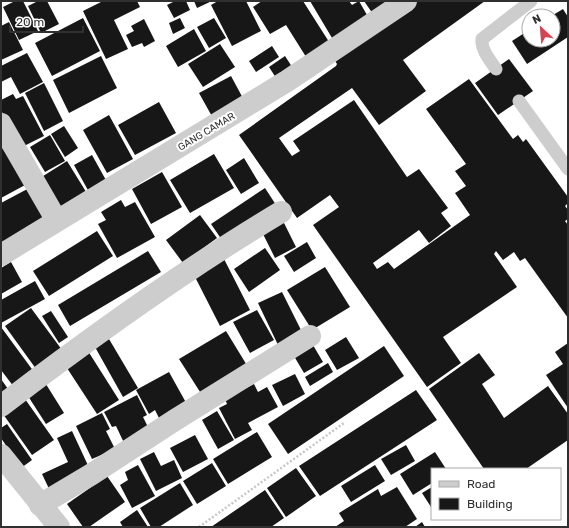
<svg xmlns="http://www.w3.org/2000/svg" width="569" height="528" viewBox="0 0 569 528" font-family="Rubik,sans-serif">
  <rect width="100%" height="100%" fill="#fff"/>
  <path fill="#171717" d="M15 1H23L38 31 19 40 3 7Z
    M38 1H47L59 24 41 33 28 6Z
    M103 1H137L140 7 114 20 128 49 106 59 83 11Z
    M175 1H186L190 10 174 18 167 5Z
    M194 1H212L197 8Z
    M218 1H246L261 31 232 46 211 5Z
    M262 1H303L331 45 308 60 286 25 270 34 253 7Z
    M310 1H349L352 5 359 1 371 22 335 43Z
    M364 1H401L375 17Z
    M415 1H485L403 60 426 91 379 125 352 88 279 138 292 156 300 151 293 141 354 100 407 177 419 169 448 208 441 213 451 226 429 243 419 230 373 263 377 269 388 262 394 269 470 215 455 193 466 186 455 171 466 164 426 109 469 79 513 139 518 135 523 142 526 139 568 197V203L565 206 568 210V219L565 221 568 225V318L525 258 520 261 514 252 503 260 496 251 494 254 517 287 443 337 461 363 427 387 313 225 339 207 330 195 297 218 239 135 336 66 337 64 334 59Z
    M563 9 568 17V37L527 64 512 41 529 30V40H553V15Z
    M83 18 100 51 52 76 35 43Z
    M180 18 185 28 173 34 169 23Z
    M214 18 226 38 209 48 197 27Z
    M144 19 155 41 144 47 142 43 132 47 126 35 134 31 131 26Z
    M9 22 23 50 1 60V26Z
    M194 29 206 51 178 67 166 46Z
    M220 44 235 67 203 87 188 64Z
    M272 46 279 57 256 72 249 61Z
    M27 53 43 82 20 94 11 77 1 82V66Z
    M101 56 117 88 69 113 53 80Z
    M285 56 296 73 280 84 269 67Z
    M509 59 533 91 498 115 475 83Z
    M231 76 245 102 214 120 199 93Z
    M44 83 63 121 44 131 25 93Z
    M13 94 16 99 23 96 44 136 20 148 1 110V100Z
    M159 102 176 133 135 155 118 125Z
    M109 115 133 159 107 173 83 130Z
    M64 126 78 148 65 157 51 134Z
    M50 135 65 161 45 172 30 147Z
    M1 146 27 184 1 198Z
    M214 154 234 188 190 213 170 180Z
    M92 155 107 182 89 192 74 165Z
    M244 158 259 183 241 194 226 170Z
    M67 161 88 195 60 211 40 178Z
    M162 172 182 207 151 224 132 189Z
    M33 186 51 219 1 245V203Z
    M265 188 278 208 224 243 211 224Z
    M121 200 125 207 135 202 155 237 117 258 98 224 106 220 101 212Z
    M200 215 217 238 183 263 166 240Z
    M282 219 296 247 275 258 261 230Z
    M97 231 113 256 49 296 33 271Z
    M307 242 316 258 294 272 284 256Z
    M265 248 280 270 249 292 234 269Z
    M148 251 161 272 70 326 58 305Z
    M224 259 250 310 220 326 194 275Z
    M11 262 22 282 1 294V268Z
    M325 267 350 307 312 330 287 290Z
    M35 281 45 299 1 323V300Z
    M282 292 304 336 279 347 258 303Z
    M31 308 65 354 39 373 5 326Z
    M257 310 274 340 250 353 233 322Z
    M51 311 68 337 59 343 42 316Z
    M1 327 37 376 17 391 1 370Z
    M226 331 248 367 202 395 179 359Z
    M346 337 359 358 337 370 325 350Z
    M109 339 138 388 123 397 95 347Z
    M310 340 323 362 304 373 291 351Z
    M568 343V408L546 375 563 364 555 352Z
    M384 346 404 376 288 454 268 424Z
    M88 351 119 400 97 414 65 365Z
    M479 353 495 375 482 384 504 418 548 386 568 414V440L526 469H484L429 389Z
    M328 363 333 372 310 386 305 377Z
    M169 372 189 408 162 424 155 410 149 414 136 390Z
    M295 374 305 394 283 406 272 385Z
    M1 379 13 396 1 404Z
    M44 381 64 413 46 424 26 393Z
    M254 384 258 392 267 387 278 407 248 423 252 430 235 439 219 408 227 404 225 399Z
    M416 390 437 420 320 496 299 466Z
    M137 395 147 415 143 417 151 433 125 445 116 426 112 427 104 412Z
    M25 399 54 440 32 455 3 414Z
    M217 411 234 440 218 449 202 420Z
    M102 413 110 429 106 431 115 449 92 459 76 426Z
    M7 424 32 460 21 468 1 438V428Z
    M72 431 92 474 51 493 42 474 68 462 57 438Z
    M257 432 272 457 228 484 213 459Z
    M195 435 208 459 183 472 170 448Z
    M406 445 415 461 391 475 381 459Z
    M154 452 161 466 174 460 182 478 156 491 140 459Z
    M435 452 446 469H432V483L413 495 400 474Z
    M212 463 226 486 197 504 183 481Z
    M138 465 155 496 132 508 120 485 128 480 125 472Z
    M375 465 385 481 351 502 341 486Z
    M296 468 316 496 286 517 267 488Z
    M107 476 125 502 89 527H83L67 504Z
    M180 483 193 505 159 527H151L140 508Z
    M397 487 417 519 405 527H335L344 521 339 513 378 489 381 496Z
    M432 487V506L431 507 422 493Z
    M265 490 284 518 271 527H211Z
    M137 510 148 527H123L120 522Z
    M422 522 425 527H415Z"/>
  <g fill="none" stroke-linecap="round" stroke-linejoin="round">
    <path stroke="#c7c7c7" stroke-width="2.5" stroke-dasharray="2 2" stroke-linecap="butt" d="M199 527 344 423"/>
    <path stroke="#cdcdcd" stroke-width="13" d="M496 69C490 60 481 50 482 39L531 1
      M519 101 568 169"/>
    <path stroke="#cdcdcd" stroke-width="22" d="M1 124 57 221
      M1 255 287 81 406 1
      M1 406C91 337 184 270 281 212
      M1 455 59 527
      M40 505 92 474 175 420 310 336"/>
  </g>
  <g text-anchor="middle" stroke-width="4" stroke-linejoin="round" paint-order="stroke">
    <g font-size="10" fill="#303030" stroke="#fff">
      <text transform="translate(206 131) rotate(-31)" y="4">GANG CAMAR</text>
    </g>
  </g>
  <rect width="569" height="528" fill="none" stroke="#303030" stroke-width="4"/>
  <rect x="431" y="468" width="130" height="52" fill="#ffffff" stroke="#acacac"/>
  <rect x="439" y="481" width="20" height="6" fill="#cdcdcd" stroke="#acacac"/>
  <text x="467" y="488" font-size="12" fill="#303030">Road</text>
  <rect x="439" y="498" width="20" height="12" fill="#171717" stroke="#acacac"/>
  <text x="467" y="508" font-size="12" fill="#303030">Building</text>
  <g transform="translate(541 28) rotate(334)"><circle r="19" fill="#ffffff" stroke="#acacac"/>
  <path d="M0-3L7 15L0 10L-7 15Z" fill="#d54353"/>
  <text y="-6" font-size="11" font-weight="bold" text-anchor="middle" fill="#303030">N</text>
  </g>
  <path d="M10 26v6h73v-6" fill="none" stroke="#303030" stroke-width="2"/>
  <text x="16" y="26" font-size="12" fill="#303030" stroke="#ffffff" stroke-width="3" paint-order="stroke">20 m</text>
</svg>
